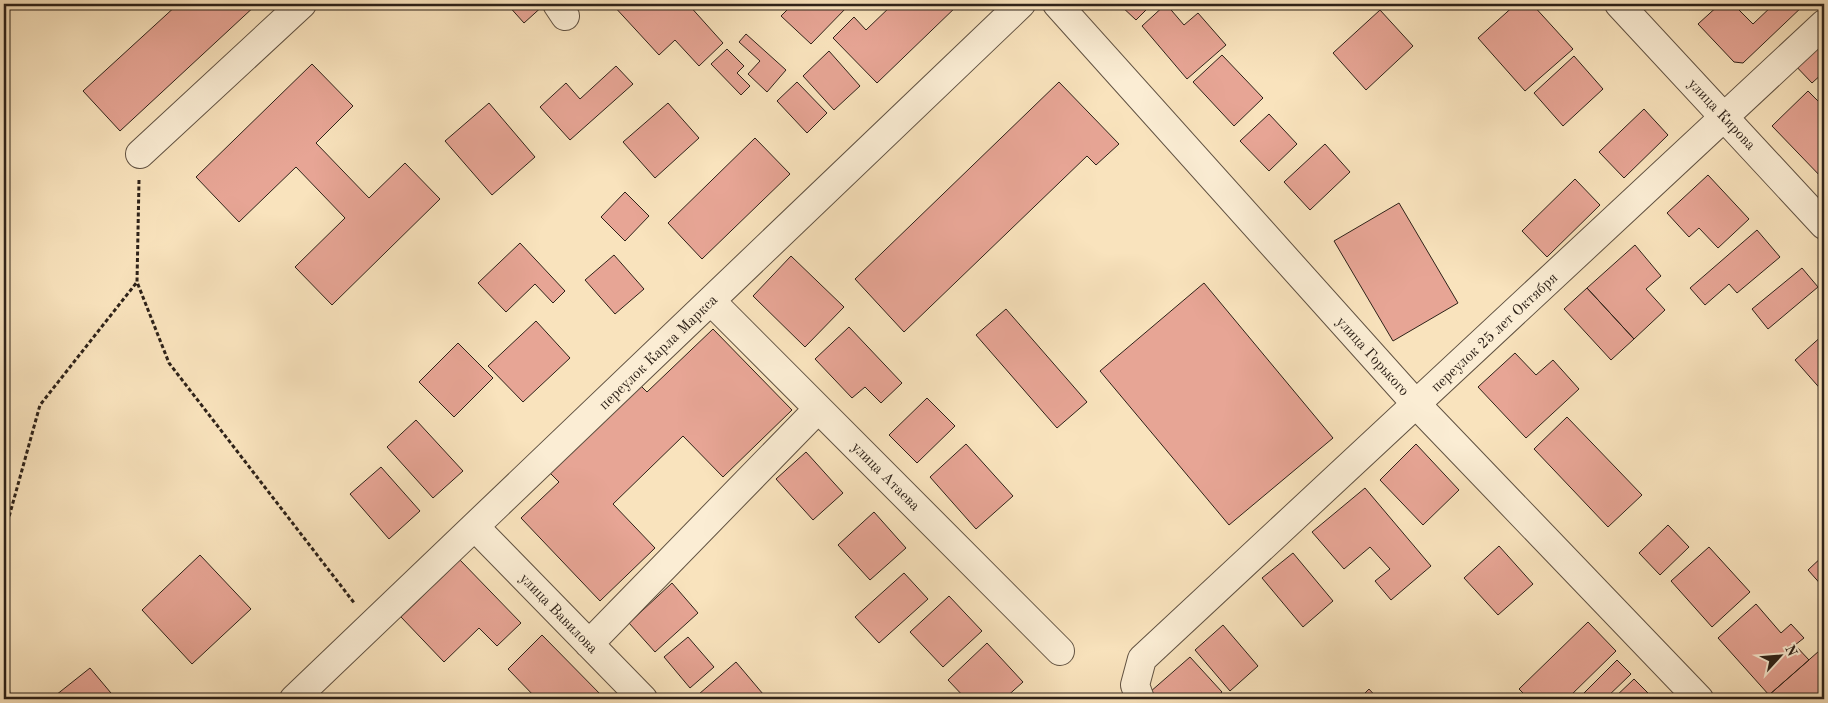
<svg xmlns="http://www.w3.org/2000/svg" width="1828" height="703" viewBox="0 0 1828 703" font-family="'Old Standard TT',serif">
  <rect width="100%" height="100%" fill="#f9e3bd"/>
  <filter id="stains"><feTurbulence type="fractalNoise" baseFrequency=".004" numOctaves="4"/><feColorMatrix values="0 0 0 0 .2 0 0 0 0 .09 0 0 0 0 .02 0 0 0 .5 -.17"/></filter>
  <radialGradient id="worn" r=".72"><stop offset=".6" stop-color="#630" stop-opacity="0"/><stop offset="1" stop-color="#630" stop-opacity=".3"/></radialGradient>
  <path fill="#e7a595" stroke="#2e2219" d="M178 4H257L120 131 83 91Z
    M507 4H545L524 23Z
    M612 4H688L723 43 699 66 675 40 659 55Z
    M793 4H846L848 6 811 44 781 16Z
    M893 4H959L877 83 833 38 854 17 866 30Z
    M1119 4H1152L1136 20Z
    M1166 4 1184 25 1198 13 1226 45 1187 79 1142 26Z
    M1516 4H1532L1573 49 1525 91 1478 38Z
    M1683 4H1696L1689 10Z
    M1720 4H1733L1753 24 1774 4H1805L1743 63 1734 62 1698 24Z
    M1380 10 1413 46 1366 90 1333 53Z
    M1824 30V72L1812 83 1791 61Z
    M746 34 786 70 767 92 748 74 760 61 739 42Z
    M727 49 744 66 737 73 750 86 741 95 711 64Z
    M829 51 860 86 834 110 803 76Z
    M1222 55 1263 98 1234 126 1193 82Z
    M1574 56 1603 89 1563 126 1534 93Z
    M312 64 353 106 316 143 369 198 405 163 440 199 332 305 295 267 345 218 296 167 239 222 196 177Z
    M616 66 633 84 570 140 540 107 566 83 580 99Z
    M797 82 827 113 807 133 777 101Z
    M1059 82 1119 144 1096 165 1087 156 904 332 855 279Z
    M1808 91 1824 107V180L1772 126Z
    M489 103 535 157 492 195 445 141Z
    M668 103 699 138 655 178 623 142Z
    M1644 109 1668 135 1624 178 1599 152Z
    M1269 114 1297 144 1269 171 1240 141Z
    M755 138 790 174 702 259 668 223Z
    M1325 144 1350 172 1310 210 1284 182Z
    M1708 175 1749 219 1718 248 1699 228 1689 237 1667 213Z
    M1575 179 1600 205 1547 257 1522 231Z
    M625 192 649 216 625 241 601 217Z
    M1399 203 1458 303 1393 341 1334 241Z
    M1757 230 1780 257 1737 293 1729 284 1705 305 1690 288Z
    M520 243 565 291 553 303 535 284 506 312 478 283Z
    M1635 245 1661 276 1646 289 1665 310 1634 339 1587 288Z
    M614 255 644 289 615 314 585 280Z
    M791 256 844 307 805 347 753 296Z
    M1802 268 1818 287 1768 329 1752 309Z
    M1204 283 1333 438 1229 525 1100 371Z
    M1587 288 1634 339 1611 360 1564 309Z
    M1006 309 1087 402 1057 428 976 335Z
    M536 321 570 358 523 402 488 366Z
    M849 327 902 383 881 403 865 387 852 398 815 359Z
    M713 329 792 410 723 477 683 436 613 504 655 548 600 601 521 518 559 482 550 473 640 385 647 392Z
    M1824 334V393L1795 360Z
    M458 343 493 378 454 417 419 382Z
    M1515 353 1536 375 1553 360 1579 389 1526 438 1478 387Z
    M927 398 955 426 917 463 889 435Z
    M1567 417 1642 495 1608 527 1534 449Z
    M416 420 463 471 433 498 387 447Z
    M966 444 1013 496 976 529 930 477Z
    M1416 444 1459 490 1423 525 1380 480Z
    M806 452 843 493 813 520 776 479Z
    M381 467 420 511 389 539 350 494Z
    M1365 488 1431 566 1391 600 1375 581 1390 569 1370 547 1344 569 1312 532Z
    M874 512 906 548 870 580 838 545Z
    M1668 525 1689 547 1660 575 1639 553Z
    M1499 546 1533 584 1498 615 1464 578Z
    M1709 547 1750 592 1712 627 1671 581Z
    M1293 553 1333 601 1303 627 1262 578Z
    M200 555 251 609 192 664 142 610Z
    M1824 555V588L1808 570Z
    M460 560 521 623 497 646 479 628 444 662 401 617Z
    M904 573 928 599 879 643 855 617Z
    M672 583 698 613 655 652 629 623Z
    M949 596 982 631 943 667 910 632Z
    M1756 604 1781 633 1791 624 1804 638 1795 645 1809 660 1769 695 1718 638Z
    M1588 622 1616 651 1567 699H1529L1519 689Z
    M1223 625 1258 666 1230 691 1195 650Z
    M542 635 605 699H537L508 669Z
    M688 637 714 667 690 688 664 657Z
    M987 643 1023 682 1004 699H966L948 680Z
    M1819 651 1824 657V699H1772L1769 695Z
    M1190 657 1222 692 1214 699H1157L1150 692Z
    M1617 660 1631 674 1605 699H1578Z
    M736 662 763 694 756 699H703L699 694Z
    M90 668 116 699H51Z
    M1634 679 1654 699H1613Z
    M1369 689 1378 699H1359Z"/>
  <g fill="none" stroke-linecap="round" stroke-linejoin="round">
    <defs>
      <path id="minor" d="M557 4 565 16
        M1057 4 1416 404 1699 699
        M1619 4 1824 225
        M140 154 302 4
        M711 301 1060 651
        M475 527 643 699
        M589 644 818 409
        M294 699 1021 4
        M1140 699 1135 685 1142 659 1824 24"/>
    </defs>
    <use href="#minor" stroke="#615242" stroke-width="30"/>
    <path stroke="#2e2219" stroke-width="3" stroke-dasharray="4 2.5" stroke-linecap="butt" d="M139 180 137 282 169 363 355 604
      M4 535 40 405 137 282
      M4 580 9 699"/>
    <use href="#minor" stroke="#fbedd4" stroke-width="28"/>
  </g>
  <g text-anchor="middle" stroke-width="5" stroke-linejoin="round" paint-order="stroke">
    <g font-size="15" fill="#2e2219" stroke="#fbedd4">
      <text transform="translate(1722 114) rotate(47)" y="5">улица Кирова</text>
      <text transform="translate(1494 332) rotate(-43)" y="5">переулок 25 лет Октября</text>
      <text transform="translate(658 352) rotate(-44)" y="5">переулок Карла Маркса</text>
      <text transform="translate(1373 356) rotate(48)" y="5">улица Горького</text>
      <text transform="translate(886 476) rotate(45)" y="5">улица Атаева</text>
      <text transform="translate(559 613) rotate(46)" y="5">улица Вавилова</text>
    </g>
  </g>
  <rect width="1828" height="703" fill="none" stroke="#f9e3bd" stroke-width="20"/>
  <rect x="5" y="5" width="1818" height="693" fill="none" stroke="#2e2219" stroke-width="2.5"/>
  <rect x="10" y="10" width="1808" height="683" fill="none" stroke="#2e2219"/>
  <g transform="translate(1780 656) rotate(64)" stroke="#fbedd4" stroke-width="4" paint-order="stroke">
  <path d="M0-4L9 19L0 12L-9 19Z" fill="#2e2219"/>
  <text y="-8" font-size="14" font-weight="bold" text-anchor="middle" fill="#2e2219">N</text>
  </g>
  <rect width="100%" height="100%" filter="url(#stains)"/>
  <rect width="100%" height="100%" fill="url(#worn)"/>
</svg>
